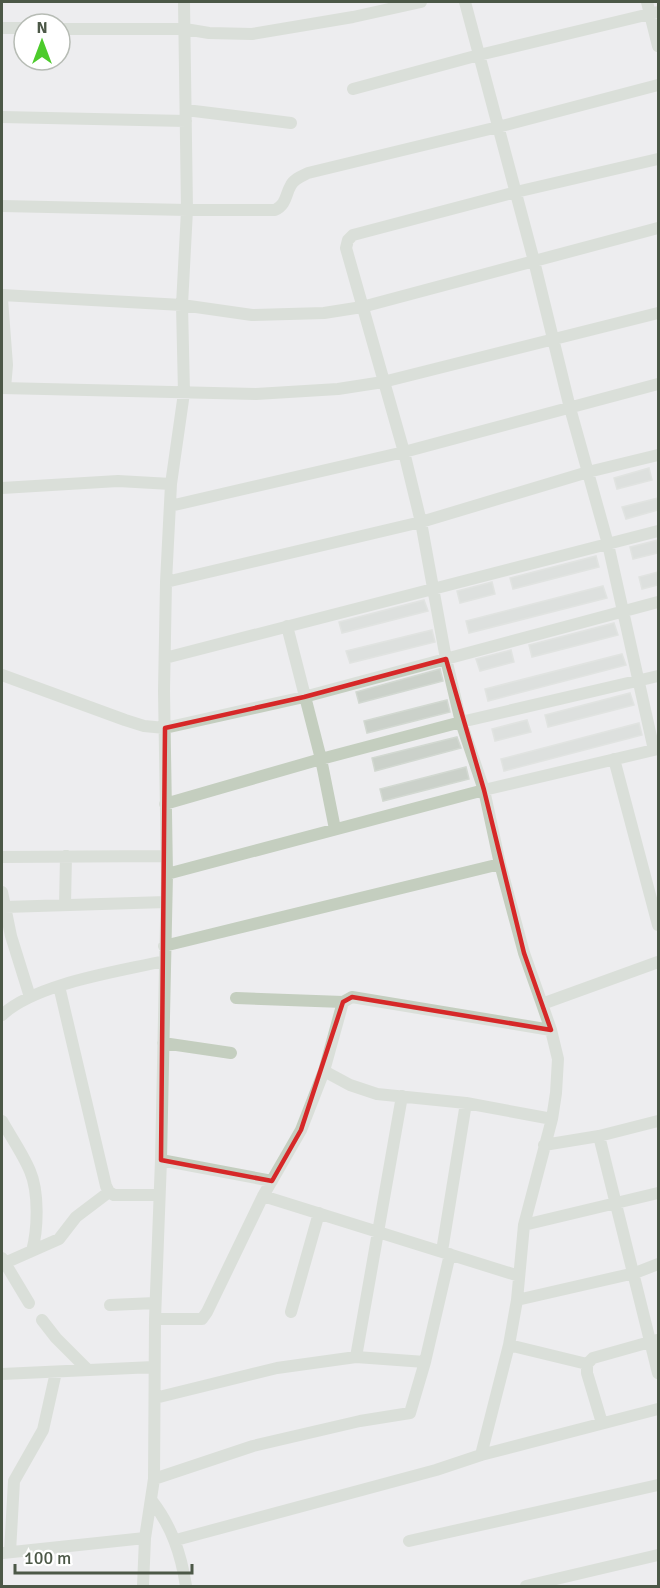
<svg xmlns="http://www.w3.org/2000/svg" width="660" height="1588" viewBox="0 0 660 1588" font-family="Signika,sans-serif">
  <rect width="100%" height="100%" fill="#ededef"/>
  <path fill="#cbd1ca" stroke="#d2d8d1" stroke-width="1.5" d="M649 468 652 480 617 489 614 478Z
    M658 498V510L626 519 622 507Z
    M658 540V553L633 559 630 547Z
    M596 556 599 567 513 589 510 578Z
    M658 572V585L642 589 639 577Z
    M492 582 495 594 460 603 457 591Z
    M603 586 607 598 469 633 466 621Z
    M424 600 428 611 342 633 339 622Z
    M614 623 618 635 532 657 529 645Z
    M432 630 435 642 350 663 346 651Z
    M511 650 514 662 480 671 476 659Z
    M622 654 626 665 488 701 485 689Z
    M440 669 443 681 359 703 356 692Z
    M630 693 634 705 548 727 545 715Z
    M447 700 450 712 367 733 364 721Z
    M527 720 531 732 495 741 492 729Z
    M639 723 642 735 504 771 501 759Z
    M457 737 461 748 375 771 372 758Z
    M466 767 469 779 383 801 380 789Z"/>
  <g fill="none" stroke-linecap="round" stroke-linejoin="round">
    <path stroke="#c4cebf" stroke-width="12" d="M465 2 534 261 570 408 608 544 654 750
      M647 2 658 46
      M2 28H24
      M60 29H185L209 33 252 34 353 17 421 2
      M353 89 479 55 658 12
      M186 110 291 123
      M2 117 186 121
      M658 159 516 192 353 235 348 240 346 248 404 452 421 522 446 659 461 722 484 790 500 864 524 953 542 1004 658 962
      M2 206 187 210H275C287 204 285 195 291 185 294 179 302 176 308 173L498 127 658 85
      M2 295 182 305 252 315 324 313 362 307 658 228
      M2 299 7 365 5 388
      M2 388 256 394 338 389 383 382 658 313
      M2 488 118 481 171 484
      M170 506 404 452 658 384
      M166 582 421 522 588 472 658 455
      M287 626 321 759 335 829
      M165 658 658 531
      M2 675 125 720 144 726 165 728 304 697 658 602
      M614 759 658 925
      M165 804 321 759 461 722 658 676
      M2 857 166 856
      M167 874 484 790 658 749
      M2 892 11 936 30 997
      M65 905 66 856
      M5 907 166 902
      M164 946 500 864
      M59 986 106 1186 109 1192 114 1195H159
      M236 998 343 1002
      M2 1015C37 983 117 972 164 961
      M163 1043 231 1053
      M324 1071 350 1085 377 1094 466 1103 552 1119
      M2 1121C11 1137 23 1154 30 1171 39 1192 38 1229 32 1251
      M599 1136 658 1373
      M544 1145 599 1136 658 1121
      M161 1160 272 1181
      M524 1225 658 1193
      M442 1251 466 1103
      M2 1258 29 1303
      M7 1262 59 1239 76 1217 109 1192
      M519 1276 263 1196 301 1130 324 1071 343 1002 352 997 551 1030
      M517 1300 635 1273 658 1264
      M110 1305 155 1303
      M291 1312 319 1213
      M155 1319H202L207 1312 263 1196
      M42 1320 56 1338 88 1370
      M509 1345 587 1364
      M356 1357 402 1096
      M2 1374 154 1367
      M155 1398 277 1368 356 1357 425 1362
      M602 1423 587 1373V1364L593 1358 657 1340
      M481 1455 509 1345 517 1300 524 1225 552 1119 556 1093 558 1059 551 1030 542 1004
      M154 1479 253 1446 360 1421 410 1413 425 1362 450 1254
      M152 1501C172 1527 181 1554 186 1586
      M176 1540 436 1470 481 1455 658 1409
      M409 1541 658 1485
      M10 1552 14 1481 43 1430 56 1372
      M3 1553 145 1538
      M143 1586 145 1538 154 1479 155 1319 161 1160 167 874 164 691 166 582 171 484 184 393 182 305 187 210 184 2
      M526 1586 658 1555"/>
  </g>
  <path d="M0 0H660V1588H0ZM446 659 484 790 524 953 551 1030 352 997 343 1002 301 1130 272 1181 161 1160 165 728 304 697Z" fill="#ededef" fill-opacity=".55" fill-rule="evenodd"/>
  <path fill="none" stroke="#d62828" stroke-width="4.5" stroke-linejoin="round" d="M446 659 484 790 524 953 551 1030 352 997 343 1002 301 1130 272 1181 161 1160 165 728 304 697Z"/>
  <rect width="660" height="1588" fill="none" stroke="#4c5847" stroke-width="6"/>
  <g transform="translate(42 42)"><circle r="28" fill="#ffffff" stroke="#b7bcb5" stroke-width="1.5"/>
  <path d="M0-4.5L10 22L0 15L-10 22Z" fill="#4ccb2b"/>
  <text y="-9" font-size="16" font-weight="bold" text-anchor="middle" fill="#4c5847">N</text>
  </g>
  <path d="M15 1564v9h177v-9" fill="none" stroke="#4c5847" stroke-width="3"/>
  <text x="24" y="1564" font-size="18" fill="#4c5847" stroke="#ffffff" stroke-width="4.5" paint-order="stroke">100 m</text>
</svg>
